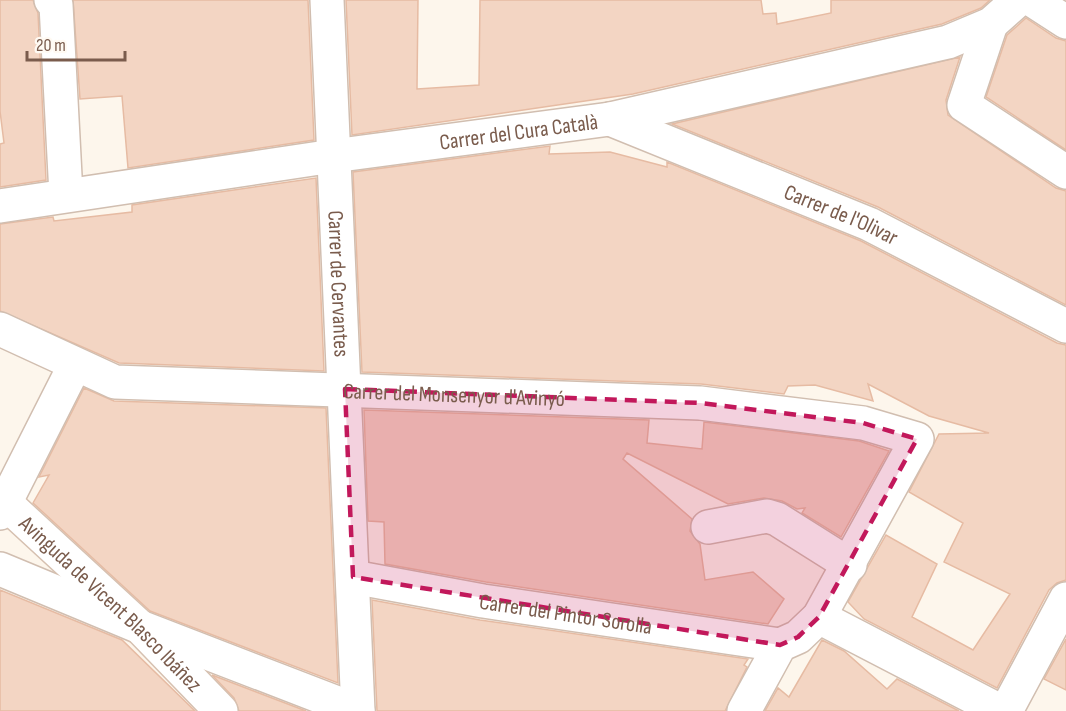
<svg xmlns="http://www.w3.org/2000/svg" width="1066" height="711" viewBox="0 0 1066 711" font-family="'Sofia Sans Condensed',sans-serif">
  <rect width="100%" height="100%" fill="#fdf6ec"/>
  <path fill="#f3d5c3" stroke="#e6bba3" stroke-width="1.5" d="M0 0H33L38 13 46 180 0 187V144L4 143 0 111Z
    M73 0H308L314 140 128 168 122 96 80 99Z
    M346 0H418L417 89 479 85 480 0H761L763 14 776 13 777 24 831 13V0H990L981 8 942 24 633 94 352 135Z
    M1026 18 1056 38 1066 41V150L986 97 1007 35Z
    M960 57 946 100 948 115 1056 188 1066 191V305L878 207 672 124Z
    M550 146 549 154 610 152 667 167V162L861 241 1057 343 1066 345V580L1057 583 1049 590 997 688 864 619 848 602 886 535 937 564 912 617 973 650 1010 594 944 562 963 523 909 492 939 434 989 433 929 416 868 384 873 401 815 385 788 386 784 394 701 384 362 372 353 172Z
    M316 178 324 371 119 363 0 311V224L53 217 54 221 132 212V205Z
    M84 388 114 401 326 408 338 683 150 611 33 503 49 475 39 477Z
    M364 410 649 420 647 443 702 449 704 422 859 441 889 451 841 537 802 513 805 508 797 509 782 501 764 498 728 504 627 453 623 459 692 519 690 531 700 544 705 580 753 572 784 599 768 624 486 582 385 564 384 522 368 521Z
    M0 590 122 640 195 711H0Z
    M372 600 480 620 748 659 744 665 747 667 725 711H377Z
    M1066 639V690L1044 679Z
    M822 640 844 651 887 689 897 679 959 711H765L778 688 789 697Z
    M212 675 306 711H239L234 698Z"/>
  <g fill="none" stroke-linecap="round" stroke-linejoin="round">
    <defs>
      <g id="street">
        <path d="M51 0 56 5 66 195"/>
        <path id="s1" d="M327 0 358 711"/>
        <path d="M1032 0 1066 22"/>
        <path d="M991 24 964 105 1066 172"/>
        <path id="s2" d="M610 119 869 224 1066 326"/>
        <path id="s3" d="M0 206 333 156 610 119 948 42 991 24 1018 0"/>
        <path id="s4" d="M0 329 115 382 700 403 863 423 917 439 819 617 798 637 780 645 744 711"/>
        <path d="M0 513 75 365"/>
        <path d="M708 527 767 516 777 519 850 565"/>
        <path d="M0 569 140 627 358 711"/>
        <path id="s5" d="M353 577 483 601 780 645"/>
        <path d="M819 617 1000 711"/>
        <path d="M1006 711 1066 599"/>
      </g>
      <g id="secondary">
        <path id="s6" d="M0 498 140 627 221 711"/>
      </g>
    </defs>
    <use href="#street" stroke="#d1beb0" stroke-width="36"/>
    <use href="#secondary" stroke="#d6c0b0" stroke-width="36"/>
    <use href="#street" stroke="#fff" stroke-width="33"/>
    <use href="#secondary" stroke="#fff" stroke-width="33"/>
  </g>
  <path fill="#c2185b" fill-opacity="0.2" stroke="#c2185b" stroke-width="4.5" stroke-dasharray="12 8" stroke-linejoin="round" d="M345 389 700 403 863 423 917 439 819 617 798 637 780 645 353 577Z"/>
  <g text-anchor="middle" stroke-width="4.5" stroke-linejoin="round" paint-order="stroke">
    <g font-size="22" fill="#7a5c4d" stroke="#fffaf3">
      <text dy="8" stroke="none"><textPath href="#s3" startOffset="524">Carrer del Cura Català</textPath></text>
      <text dy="8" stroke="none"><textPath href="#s2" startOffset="250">Carrer de l'Olivar</textPath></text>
      <text dy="8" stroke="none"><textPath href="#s1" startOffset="284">Carrer de Cervantes</textPath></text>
      <text dy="8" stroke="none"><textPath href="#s4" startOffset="466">Carrer del Monsenyor d'Avinyó</textPath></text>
      <text dy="8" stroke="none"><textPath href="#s6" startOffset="153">Avinguda de Vicent Blasco Ibáñez</textPath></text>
      <text dy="8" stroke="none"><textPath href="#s5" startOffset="216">Carrer del Pintor Sorolla</textPath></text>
    </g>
  </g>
  <path d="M27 51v9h98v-9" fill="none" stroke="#7a5c4d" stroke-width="3"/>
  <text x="36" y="51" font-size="18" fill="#7a5c4d" stroke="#fffaf3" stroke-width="4.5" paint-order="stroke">20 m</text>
</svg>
